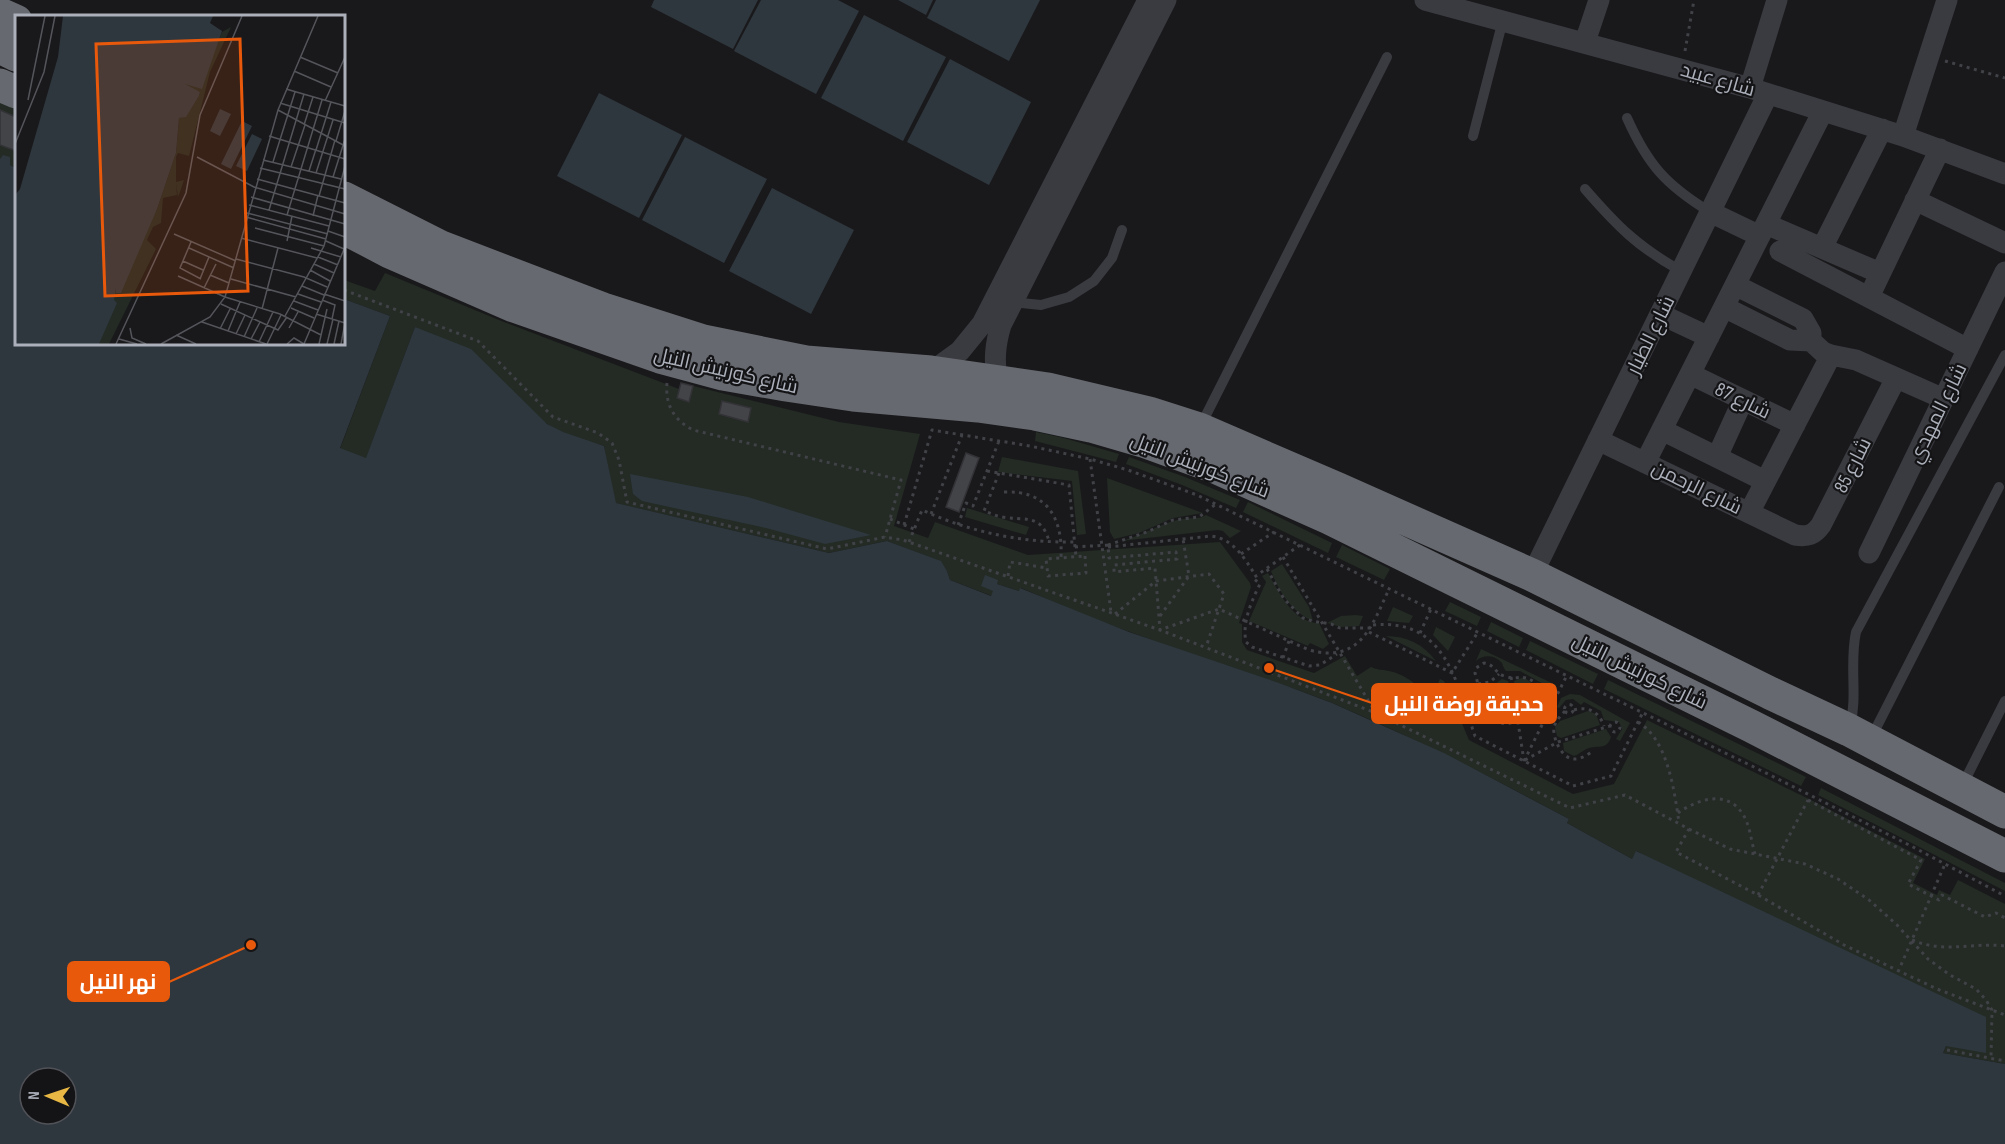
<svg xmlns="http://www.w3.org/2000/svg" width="2005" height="1144" viewBox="0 0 2005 1144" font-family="'Sofia Sans Condensed',Cairo,sans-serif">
  <rect width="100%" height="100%" fill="#19191b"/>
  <path fill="#232b24" d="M0 100 16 108V168L10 165V157L0 159Z
    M385 273 499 320 679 389 681 383 839 422 920 434 894 526 928 538 935 522 1028 555 1220 542 1250 583 1251 587 1239 623 1242 624V642L1247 650 1314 673 1345 656 1357 676 1371 667C1380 671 1381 669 1389 671 1400 673 1416 682 1421 691L1432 696 1440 679 1444 681 1469 740 1573 794 1614 784 1647 720 1809 799 1925 859 1913 883 1937 895 1939 890 1950 895 1958 880 2005 904V1064L1943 1053 1946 1046 1637 851 1632 859 1567 823 1569 819C1491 777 1413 737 1332 703 1266 677 1197 657 1130 632 1093 619 1057 603 1021 588L1019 591 997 584 992 596 950 580 947 571 940 561 887 541 829 553 615 503 604 446C579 438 551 433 534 412L415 327 366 459 340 449 390 316 344 299V280L375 291Z
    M1036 432 1064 438 1119 454 1116 462 1035 441Z
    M1002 457 1078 471 1086 534 1077 535 1072 481 998 472Z
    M1129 457 1185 477 1240 500 1236 508 1182 485 1126 464Z
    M1107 478 1203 513 1173 518 1139 533 1114 539 1110 532Z
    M1248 502 1332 543 1328 553 1243 512Z
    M967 508 1029 527 1026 535 965 517Z
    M1206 515 1241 531 1230 538 1223 531 1218 530 1121 541C1142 536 1164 521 1184 519 1192 517 1199 520 1206 515Z
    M1342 545 1390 569 1384 580 1336 557Z
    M1282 564 1309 607 1313 621C1292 612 1279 592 1271 571Z
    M1268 573C1279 592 1293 623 1319 623L1329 644 1323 649 1310 643 1308 646 1249 621 1266 582 1262 576Z
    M1450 602 1481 617 1477 626 1445 611Z
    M1393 607 1413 616 1409 623 1387 621Z
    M1356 615 1363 616 1359 626 1341 627 1327 623 1341 616Z
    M1491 622 1523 638 1519 647 1487 631Z
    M1436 627 1455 637 1448 651 1433 635Z
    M1386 636C1407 636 1423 644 1436 661Z
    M1530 641 1598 674 1593 684 1526 650Z
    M1481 649 1556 685 1546 707 1543 701 1550 693 1547 686 1520 671H1506C1503 668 1503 664 1501 662 1494 654 1482 655 1476 661Z
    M1524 677 1536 687 1532 693 1536 700 1537 707 1530 715 1520 717 1514 681Z
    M1502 679 1508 681 1509 684 1515 712C1506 734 1489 712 1477 707L1474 698 1480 689 1492 686Z
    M1608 680 1806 777 1801 786 1604 689Z
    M1570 694 1580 695 1630 723 1620 741 1616 739 1622 729 1619 722 1604 720 1601 711 1584 702 1581 705 1573 699 1566 700 1559 708 1557 707 1561 698Z
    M1588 711 1596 714 1600 725 1561 738 1557 736 1555 727 1560 721Z
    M1606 729 1611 737C1607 750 1599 745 1589 748 1583 750 1580 754 1574 756L1564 751 1563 743Z
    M1821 788 2005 883V891L1818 795Z"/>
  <path fill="#2f373e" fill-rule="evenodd" d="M654 0H758L733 49 651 7Z
    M761 0H838L859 11 816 94 734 51Z
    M898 0H933L926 15Z
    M936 0H1040L1009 61 927 18Z
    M864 15 946 57 903 141 821 98Z
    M950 59 1031 102 989 185 907 142Z
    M599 93 682 135 639 218 557 176Z
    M685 137 767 179 724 263 642 220Z
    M3 155 10 157V165L16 168V344H344V299L390 316 340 448 366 458 415 327 471 349 547 424 563 432 604 446 616 503 829 553 887 541 941 561 947 571 950 580 991 596 993 591 981 586 985 575 998 580 997 584 1019 591 1020 588 1129 632 1279 683 1332 703 1444 753 1569 819 1567 823 1632 859 1636 851 1986 1017V1053L1946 1046 1943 1053 2005 1064V1144H0V159ZM30 1078H66V1114H30Z
    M772 188 854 230 811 314 729 271Z
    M630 474 748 497 871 535 825 544 766 528 642 501 633 494Z"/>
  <path fill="#434448" stroke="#333337" stroke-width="1.5" d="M0 110 16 117V151L0 145Z
    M681 383 693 386 689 402 677 398Z
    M722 401 751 408 748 422 719 414Z
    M966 453 979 458 959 512 946 507Z"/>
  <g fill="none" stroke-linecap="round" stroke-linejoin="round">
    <path stroke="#404247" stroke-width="3" stroke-dasharray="3 4.5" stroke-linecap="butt" d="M1685 51 1694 0
      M1945 61 2005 78
      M344 290 478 341 553 417 598 433 612 443 619 460 627 502 827 549 885 537 903 540 1160 630 1376 713 1570 808 1625 795 1689 829 1676 852 1758 895 1844 945 1937 989 2005 1015
      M667 383C665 405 674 420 693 430L901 480 885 537
      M1090 459 1111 612
      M987 471 1069 485 1076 557
      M999 473 984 511C990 513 996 516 1002 517 1024 521 1041 513 1049 541
      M1004 492C1047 490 1063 518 1061 558
      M931 514 962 435
      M890 519 914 529
      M904 525 932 430 1030 446 1090 459 1128 470 1197 495 1762 771 1913 847 2005 896
      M958 525 966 503 973 506 999 441
      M909 542 922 510C970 532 1022 543 1075 542
      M1108 545 1147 532 1173 520 1199 517 1216 504
      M1300 545 1253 578 1260 584C1251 602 1242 623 1246 642L1252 647 1309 666 1320 665 1337 654
      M1075 547 1108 545 1109 558 1176 552 1177 559 1114 565V572L1155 568 1160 630 1219 609 1309 650C1360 664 1372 626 1389 589
      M1108 547 1211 536C1234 539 1244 558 1256 576
      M1241 554 1274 532
      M1085 556 1086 573 1048 576 1046 559Z
      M1283 557 1375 712
      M1267 569 1284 599 1303 618 1312 621 1331 624 1340 628H1371
      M1008 576 1010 562 1047 568
      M1115 614 1156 581 1209 574 1224 594 1206 647
      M1160 616 1189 576 1183 539
      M1373 625C1446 618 1456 682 1475 736L1573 786 1611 776 1643 712
      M1369 632 1452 673 1478 632
      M1420 633 1431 609
      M1283 658 1289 641
      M1511 677 1524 761
      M1478 684 1490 682 1499 674
      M1535.5 692a4.5 4.5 0 1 1 9 0a4.5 4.5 0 1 1-9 0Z
      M1540 696 1538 711 1530 718 1507 724 1495 722 1474 703 1473 692 1478 684 1475 673 1476 668 1484 663C1494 664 1495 673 1504 676 1522 682 1521 670 1540 687
      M1564.5 709a4.5 4.5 0 1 1 9 0a4.5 4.5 0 1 1-9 0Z
      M1574 710C1589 706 1599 712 1604 726
      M1565 711C1560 716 1556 721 1554 727 1552 737 1562 760 1575 759 1582 759 1588 754 1593 751
      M1638 722C1668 740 1674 790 1679 822
      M1610 727a5 5 0 1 1 10 0a5 5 0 1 1-10 0Z
      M1525 760 1558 742 1610 726
      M1524 761 1567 675
      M1808 800 1921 860 1908 884 1939 900 1942 895 1985 917 1996 913 2005 918
      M1678 813C1696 800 1726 789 1742 813 1750 824 1751 841 1755 854
      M1689 829 1730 849 1805 864 1838 879 1869 900 1897 925 1928 959 1950 975 1976 989 1986 1000 1992 1010 1991 1059
      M1758 895 1808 800
      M1912 940C1946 954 1971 942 2005 946
      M1898 972 1945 864
      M1947 1050 2005 1061"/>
    <path stroke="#3a3b40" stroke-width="10" d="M1627 118C1648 165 1666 185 1710 212
      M1473 136 1503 20
      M1585 189C1617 226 1638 247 1681 271
      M1012 302 1041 305 1069 297 1094 281 1112 258 1122 230
      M1200 427 1387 57
      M1850 727C1858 695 1849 664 1856 632L2005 355
      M1871 738 1999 487
      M1962 786 2005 701"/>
    <path stroke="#3a3b40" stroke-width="21" d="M1425 0 1750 88 1903 136 2005 174
      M1585 42 1599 0
      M1750 88 1777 0
      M1903 136 1947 0
      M1915 200 2005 243
      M1710 212 1760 236
      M1766 224 1880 273
      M1822 248 1882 129
      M1780 251 1968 349
      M1735 285 1803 319 1811 333V341L1823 352 1831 355 1856 360 1944 399
      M1869 297 1940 149
      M1724 307 1790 340 1811 341
      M1660 314 1709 337
      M931 372 960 351 982 324 1148 0
      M1690 374 1795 425
      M997 380C994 360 995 345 1001 325L1166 0
      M1662 430 1765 481
      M1598 440 1795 535C1808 537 1814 535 1821 525L1896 378
      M1717 457 1743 400
      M1645 463 1823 111
      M1749 513 1831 355
      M1869 553 2005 272
      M1532 575 1768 94"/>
    <path stroke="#666970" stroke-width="33" d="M0 14 16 21
      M0 47 16 55
      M0 85 16 92
      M344 198 441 247 603 309 703 341 806 362 931 372 1048 389 1149 413 1199 429 1338 489 1532 575 1770 693 1849 730 2005 812
      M344 228 390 252 514 306 660 357 723 374 786 385 853 395 978 406 1035 414 1091 426 1146 442 1215 467 1329 518 1751 726 2005 856"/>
  </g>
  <g text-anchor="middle" stroke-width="4.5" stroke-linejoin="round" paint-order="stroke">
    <g font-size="20" fill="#acb0ba" stroke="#141416">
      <text transform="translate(1718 79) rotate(16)" y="7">شارع عبيد</text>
      <text transform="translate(1650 335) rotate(-64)" y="7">شارع الطيار</text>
      <text transform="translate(726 370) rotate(13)" y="7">شارع كورنيش النيل</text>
      <text transform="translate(1743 400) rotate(26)" y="7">شارع 87</text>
      <text transform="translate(1937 413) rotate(-64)" y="7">شارع المهدي</text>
      <text transform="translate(1200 465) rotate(21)" y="7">شارع كورنيش النيل</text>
      <text transform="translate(1852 465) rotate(-63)" y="7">شارع 85</text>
      <text transform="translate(1697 487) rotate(26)" y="7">شارع الرحمن</text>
      <text transform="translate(1640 671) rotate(26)" y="7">شارع كورنيش النيل</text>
    </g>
  </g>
  <g transform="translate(15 15)">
    <rect width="330" height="330" fill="#19191b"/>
    <path d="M216 12 195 57 174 141 163 138 161 142V167L169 165 165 177 163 182 161 168 162 180 148 183 146 208 138 212 132 225 141 234 94 329H84L101 273 142 194 161 138 164 103 171 101 184 81 185 77 169 72 170 68 192 53 207 17Z" fill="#232b24"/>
    <path d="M48 1H198L195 8 207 16 187 74 170 69 185 77 184 81 171 102 164 103 161 138 142 194 106 278H101V273L99 285 102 288 84 329H0V180L5 174 43 42ZM205 94 216 99 205 121 195 116ZM227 106 237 111 216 154 206 149ZM237 119 247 124 232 156 221 151Z" fill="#2f373e"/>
    <path fill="none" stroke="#54555b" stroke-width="1.5" d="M285 42 323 58M279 56 316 72M271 74 330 91M13 85 30 1M310 86 330 42M265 88 330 108M263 95 330 131M289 110 298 82M254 121 330 144M321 126 330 96M0 129 29 57 40 1M301 135 316 87M182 142 239 172 330 199M248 145 326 164M258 147 280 77M276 152 290 110M245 153 330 174M294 156 301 134M301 158 318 105M318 162 330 124M242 164 330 188M304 181 320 125M236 182 330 209M234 190 314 211M254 195 289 79M232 198 313 219M272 200 307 85M298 201 303 180M231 202 311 224M240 213 309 231M313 216 330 222M159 219 221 246M226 223 302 243M272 226 277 201M311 226 329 234M176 227 165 253 186 264M174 233 219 253M296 233 326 242M303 242 323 250M221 244 289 262 312 272M168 246 188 255M299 249 319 258M295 255 315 266M195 260 214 268M163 261 210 282M185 264 194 242M216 264 281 282M287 271 309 280M189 273 201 249M283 279 306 287M309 279 330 286M210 282 265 299 306 320M307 285 320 290 317 304M279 286 303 295M206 289 263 315 272 302M276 293 299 303M247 294 263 233M301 299 330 308M270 301 309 231 330 151M187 307 251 329M115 313 117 323 131 329M274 313 283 297M205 314 215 294M213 316 225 287M221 319 230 300M161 320 181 329M229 322 242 293M104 324 122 329M236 324 245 307M244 327 258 297M101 329 171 178 185 100 227 1M146 329 195 302 210 282 263 95 303 1M252 329 266 300M272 329 279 323 289 329M289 329 330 232M304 329 312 294M312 329 318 304M319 329 324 306M326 329 330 308"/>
    <path fill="#e8590c" fill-opacity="0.15" stroke="#e8590c" stroke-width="3" d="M225 24 233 276 90 281 81 29Z"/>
    <rect width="330" height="330" fill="none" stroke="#acb0ba" stroke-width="3"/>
  </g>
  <path fill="none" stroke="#e8590c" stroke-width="2" d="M1269 668L1372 703M251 945L169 982"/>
  <g fill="#e8590c" stroke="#141416" stroke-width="2">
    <circle cx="1269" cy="668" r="6"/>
    <circle cx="251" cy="945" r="6"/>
  </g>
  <g fill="#e8590c" stroke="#e8590c" stroke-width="2">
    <rect x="1372" y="684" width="184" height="39" rx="6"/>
    <rect x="68" y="962" width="101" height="39" rx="6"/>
  </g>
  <g font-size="21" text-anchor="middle" font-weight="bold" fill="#fff">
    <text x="1464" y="711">حديقة روضة النيل</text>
    <text x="118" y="989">نهر النيل</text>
  </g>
  <g transform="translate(48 1096) rotate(272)"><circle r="28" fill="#141416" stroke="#515258" stroke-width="1.5"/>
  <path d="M0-4.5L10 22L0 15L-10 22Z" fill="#e8b744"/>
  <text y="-9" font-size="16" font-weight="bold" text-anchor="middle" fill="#acb0ba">N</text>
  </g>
</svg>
